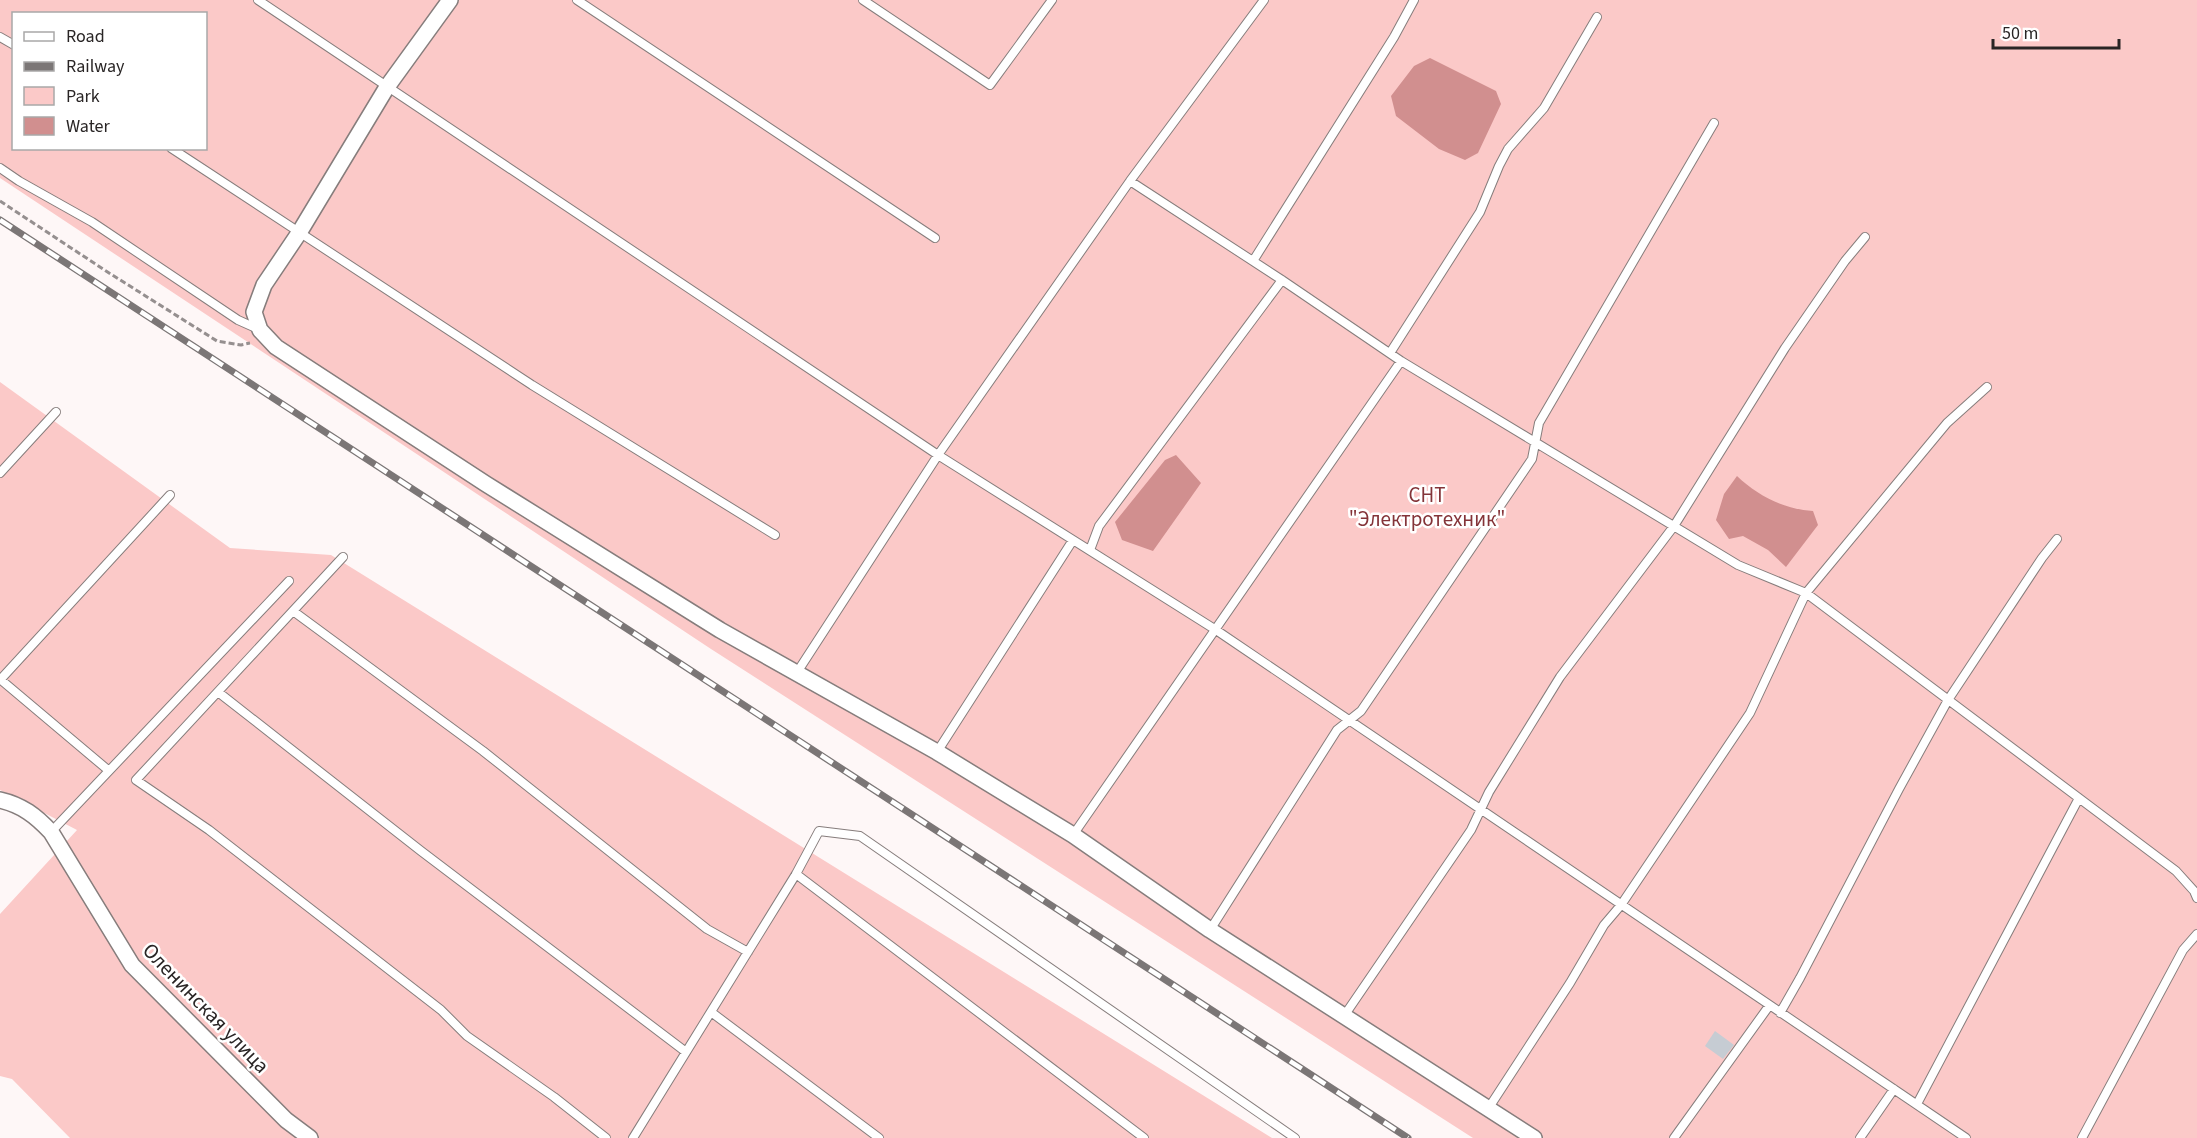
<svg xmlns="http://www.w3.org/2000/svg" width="2197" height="1138" viewBox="0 0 2197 1138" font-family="'Source Sans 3',sans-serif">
  <rect width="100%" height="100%" fill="#fef7f7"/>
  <path fill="#fbc9c8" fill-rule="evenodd" d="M0 0H2197V1138H1473L711 649 0 178ZM14 14H206V148H14Z
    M0 382 230 548 331 555 1272 1138H70L12 1079 0 1076V914L77 830 0 790Z"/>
  <path fill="#d18f8f" d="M1430 58 1496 91 1501 104 1478 153 1465 160 1439 149 1396 116 1391 96 1414 66Z
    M1176 455 1201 483 1153 551 1122 540 1115 522 1165 460Z
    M1737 476C1758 496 1784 509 1813 511L1818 525 1786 567 1768 550 1743 536 1729 539 1716 520 1724 494Z"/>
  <path fill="#c6ccd3" d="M1715 1031 1734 1045 1723 1059 1705 1046Z"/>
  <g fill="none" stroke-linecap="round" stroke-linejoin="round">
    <defs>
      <path id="lane" d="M258 0 938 455 1216 630 1966 1138
        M577 0 935 238
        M863 0 990 85 1052 0
        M0 37 14 45
        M171 148 532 385 775 535
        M0 168 19 181 92 222 238 320 258 329
        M1130 181 1282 280 1401 361 1738 565 1806 593 2176 871 2194 891 2197 898
        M1253 261 1394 37 1414 0
        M1390 353 1480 212 1499 166 1508 149 1544 108 1597 17
        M0 473 56 412
        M1090 550 1099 526 1282 280
        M343 557 136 780 209 830 441 1010 467 1036 554 1097 606 1138
        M293 611 483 751 707 929 748 952
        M796 674 938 455 1130 181 1264 0
        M0 679 108 770
        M0 680 170 495
        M218 692 421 851 686 1052
        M937 752 1073 540
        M51 832 289 581
        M1073 835 1401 361
        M796 874 1144 1138
        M1210 930 1337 730 1361 711 1532 459 1539 423 1714 123
        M711 1012 879 1138
        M1780 1013 1800 978 1899 789 1948 700 2042 558 2057 539
        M1344 1016 1471 830 1489 792 1560 677 1674 526 1785 348 1845 261 1865 237
        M1917 1104 2079 798
        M1488 1109 1570 983 1604 925 1621 905 1750 713 1806 593 1947 423 1987 387
        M633 1138 796 874 819 831 860 836 1295 1138
        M1674 1138 1769 1006
        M1860 1138 1894 1089
        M2082 1138 2183 950 2197 934"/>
      <path id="street" d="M450 0 387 87 299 233 264 285 254 312 260 330 276 347 486 484 720 630 937 752 1073 835 1210 930 1534 1138
        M0 800C22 805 36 816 51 832L132 965 286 1120 310 1138"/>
    </defs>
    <use href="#lane" stroke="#867d7c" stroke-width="10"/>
    <use href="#street" stroke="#867d7c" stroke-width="18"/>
    <path stroke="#958f8f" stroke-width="3" stroke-dasharray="6 3" stroke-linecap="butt" d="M0 201 106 271 217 341 241 345 250 343"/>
    <use href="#lane" stroke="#fff" stroke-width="8"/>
    <use href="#street" stroke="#fff" stroke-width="15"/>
    <defs>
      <path id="rail" d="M0 220 1408 1138"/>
    </defs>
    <use href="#rail" stroke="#7b7676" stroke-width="7"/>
    <use href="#rail" stroke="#fff" stroke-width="4.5" stroke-dasharray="14" stroke-linecap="butt"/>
  </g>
  <g text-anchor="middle" stroke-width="5" stroke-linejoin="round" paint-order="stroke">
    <g font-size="21" fill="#843439" stroke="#fff">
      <text x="1427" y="502">СНТ<tspan x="1427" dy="24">"Электротехник"</tspan></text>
    </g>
    <g font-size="21" fill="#292525" stroke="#fff">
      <text transform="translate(206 1008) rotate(46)" y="7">Оленинская улица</text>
    </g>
  </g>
  <rect x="12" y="12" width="195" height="138" fill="#ffffff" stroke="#a9a8a8" stroke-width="1.5"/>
  <rect x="24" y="32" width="30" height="9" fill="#ffffff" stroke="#a9a8a8" stroke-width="1.5"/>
  <text x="66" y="42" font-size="18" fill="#292525">Road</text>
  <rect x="24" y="62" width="30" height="9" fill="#7b7676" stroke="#a9a8a8" stroke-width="1.5"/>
  <text x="66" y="72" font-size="18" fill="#292525">Railway</text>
  <rect x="24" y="87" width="30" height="18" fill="#fbc9c8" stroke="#a9a8a8" stroke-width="1.5"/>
  <text x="66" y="102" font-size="18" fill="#292525">Park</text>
  <rect x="24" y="117" width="30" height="18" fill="#d18f8f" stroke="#a9a8a8" stroke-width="1.5"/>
  <text x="66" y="132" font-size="18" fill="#292525">Water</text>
  <path d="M1993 39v9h126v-9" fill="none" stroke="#292525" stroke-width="3"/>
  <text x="2002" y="39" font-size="18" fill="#292525" stroke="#ffffff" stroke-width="4.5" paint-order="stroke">50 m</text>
</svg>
